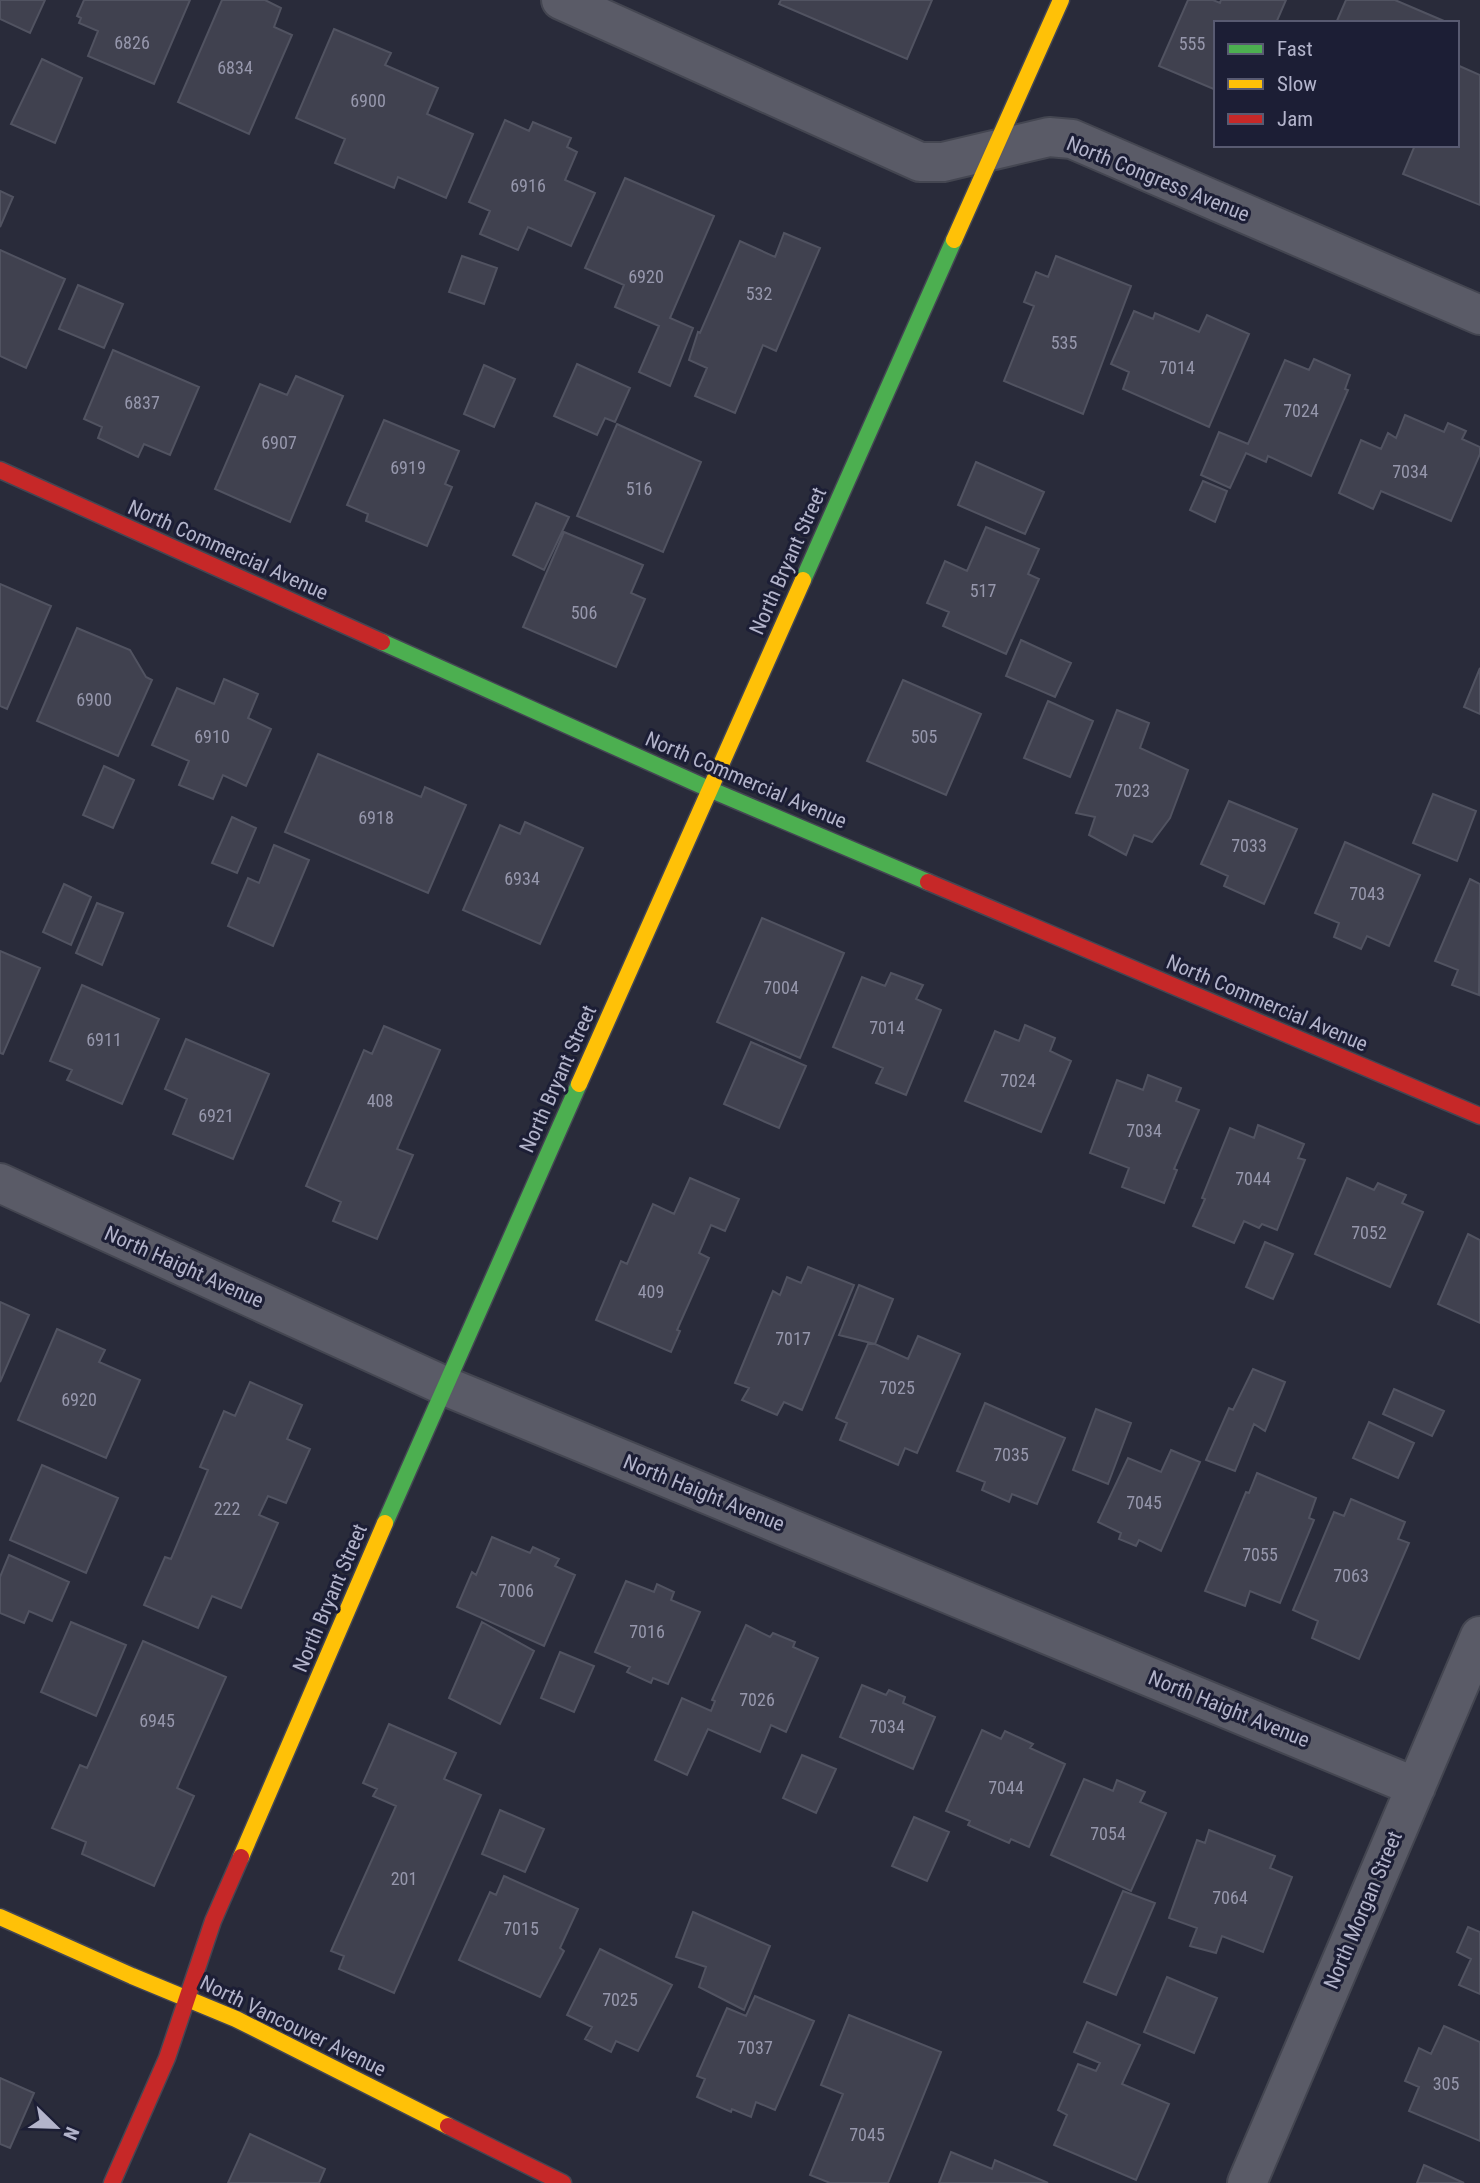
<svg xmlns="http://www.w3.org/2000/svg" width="1480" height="2183" viewBox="0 0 1480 2183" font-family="'Roboto Condensed',sans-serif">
  <rect width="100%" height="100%" fill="#292b3a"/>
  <path fill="#40414f" stroke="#515361" stroke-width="2" d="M0 0H45L30 33 0 19Z
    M84 0H190L154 84 88 56 98 31 79 23 81 18 77 16Z
    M222 0H265L281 8 274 27 292 35 249 134 178 102Z
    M781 0H932L907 59 779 4Z
    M1188 0H1213L1220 3 1221 0H1286L1276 23H1216V90L1159 66Z
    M1346 0H1395L1444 21V23H1336Z
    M334 29 391 53 385 65 438 88 427 114 473 134 446 198 398 177 394 188 335 163 345 139 296 118Z
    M42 59 82 78 55 143 11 124Z
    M1457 65 1480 75V205L1403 174 1415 145H1457Z
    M505 120 529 131 533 122 571 138 567 147 577 152 565 180 595 193 571 246 528 227 518 250 480 234 490 211 469 202Z
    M625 178 714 216 670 318 693 328 670 386 639 372 659 326 615 307 624 285 585 268Z
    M0 191 13 197 0 227Z
    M784 233 820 248 776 351 763 345 735 413 695 396 707 368 689 360 698 332 700 333 740 241 775 257Z
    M0 250 65 279 26 368 0 356Z
    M462 256 497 268 484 304 449 292Z
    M1056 256 1131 286 1083 414 1004 381 1034 306 1024 302 1036 272 1048 277Z
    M78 285 123 304 104 348 59 329Z
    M1134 311 1153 319 1155 313 1199 332 1207 315 1249 334 1209 427 1123 389 1129 372 1111 364Z
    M113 350 199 387 170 455 144 444 138 457 98 438 102 427 84 419Z
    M1314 359 1350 375 1345 389 1348 390 1311 476 1268 456 1266 462 1246 453 1230 488 1201 475 1219 432 1248 444 1285 360 1309 370Z
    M577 364 630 388 615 422 605 418 597 435 554 416Z
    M484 365 515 379 494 427 464 414Z
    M296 376 343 396 290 522 215 489 260 384 287 395Z
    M1405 415 1444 432 1448 423 1466 431 1462 439 1480 447V454L1451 521 1381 491 1373 509 1339 493 1361 440 1381 449 1388 433 1396 438Z
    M384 420 459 451 445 484 452 487 427 546 366 521 368 514 347 505Z
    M617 424 701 462 663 552 577 516Z
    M976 462 1044 492 1025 534 958 505Z
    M1203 481 1227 491 1215 522 1190 510Z
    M536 503 569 517 544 570 513 555Z
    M986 527 1039 549 1028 574 1039 579 1006 654 943 626 949 612 927 603 945 561 967 571Z
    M564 532 643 565 631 593 645 599 616 667 523 627Z
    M0 584 51 606 7 709 0 706Z
    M77 628 130 650 146 677 152 680 118 756 37 721Z
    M1021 640 1071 663 1055 697 1006 676Z
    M1480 668V714L1464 707Z
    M224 679 258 694 248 718 271 729 246 786 223 775 213 799 179 785 189 761 152 745 177 688 214 704Z
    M903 680 981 714 946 795 867 761Z
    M1048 701 1093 721 1070 777 1024 758Z
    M1117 710 1149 723 1140 748 1188 770 1170 818 1152 842 1134 835 1126 855 1089 835 1095 817 1076 813Z
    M318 754 421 797 425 787 466 805 428 893 285 832Z
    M104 766 134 780 113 828 83 815Z
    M1433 794 1476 811 1457 861 1413 843Z
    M1229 801 1297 829 1264 904 1224 886 1228 876 1201 864Z
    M232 817 256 828 237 873 212 863Z
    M525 822 583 848 540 944 463 910 500 825 520 834Z
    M1345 842 1420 875 1389 946 1367 936 1361 949 1334 937 1339 923 1315 913Z
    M274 845 309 860 273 946 228 926 248 878 259 883Z
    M1470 879 1480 884 1479 995 1452 985 1458 970 1435 961Z
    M64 884 91 897 71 945 43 932Z
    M97 903 123 913 102 965 76 953Z
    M762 918 844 953 800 1058 717 1022Z
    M0 951 40 968 3 1054 0 1053Z
    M891 973 923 985 916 999 941 1010 906 1095 876 1083 883 1068 833 1047 862 977 885 986Z
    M82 985 159 1019 122 1104 67 1080 72 1070 50 1061Z
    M1025 1025 1055 1038 1050 1051 1071 1061 1041 1132 965 1101 995 1031 1019 1041Z
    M384 1026 440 1050 397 1149 413 1155 377 1239 333 1221 341 1202 306 1186 364 1050 372 1054Z
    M186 1039 269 1074 233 1159 173 1134 187 1099 165 1089Z
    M751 1042 806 1066 779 1128 724 1104Z
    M1148 1075 1181 1088 1176 1101 1199 1110 1174 1169 1177 1170 1164 1203 1122 1187 1129 1168 1090 1153 1117 1080 1143 1090Z
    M1258 1125 1304 1144 1298 1158 1305 1160 1277 1230 1262 1224 1259 1228 1244 1221 1234 1243 1193 1226 1205 1199 1202 1198 1230 1128 1254 1138Z
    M690 1178 739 1199 725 1231 711 1225 699 1253 709 1258 677 1330 680 1331 671 1352 596 1320 621 1261 627 1264 653 1204 674 1214Z
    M1347 1178 1374 1190 1378 1183 1406 1195 1402 1203 1423 1212 1390 1287 1315 1254Z
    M1468 1234 1480 1240V1323L1438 1304Z
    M1265 1242 1293 1254 1273 1299 1246 1287Z
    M808 1267 854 1285 802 1410 784 1402 777 1415 742 1400 749 1388 735 1383 773 1291 780 1295 787 1277 801 1283Z
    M859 1285 893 1299 875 1344 839 1335Z
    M0 1302 29 1315 0 1382Z
    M57 1329 105 1350 99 1362 140 1380 106 1458 18 1420Z
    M918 1336 960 1354 917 1453 905 1448 898 1465 840 1440 847 1423 836 1418 868 1344H875L908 1359Z
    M1253 1369 1285 1382 1265 1431 1254 1424 1235 1471 1206 1460 1229 1408 1233 1410Z
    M250 1382 302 1405 287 1439 310 1449 286 1503 268 1496 259 1515 278 1523 241 1608 212 1596 198 1628 144 1605 165 1557 171 1559 208 1470 200 1467 224 1411 235 1416Z
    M1394 1389 1444 1411 1432 1436 1383 1414Z
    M985 1403 1065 1438 1037 1504 1012 1494 1009 1502 982 1490 985 1482 957 1471Z
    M1096 1409 1131 1423 1108 1484 1073 1470Z
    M1369 1422 1414 1443 1398 1478 1353 1458Z
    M1171 1450 1200 1462 1161 1551 1139 1540 1136 1546 1119 1539 1121 1533 1098 1522 1128 1458 1161 1472Z
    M42 1465 118 1498 86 1573 10 1540Z
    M1257 1473 1316 1498 1309 1518 1314 1520 1280 1603 1250 1591 1245 1606 1205 1591 1246 1492 1249 1493Z
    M1351 1499 1405 1522 1398 1539 1409 1543 1359 1659 1312 1638 1318 1621 1293 1610 1334 1512 1344 1516Z
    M492 1537 530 1553 533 1547 559 1559 555 1566 575 1575 544 1646 457 1607 472 1572 476 1575Z
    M9 1555 69 1582 52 1621 29 1611 24 1623 0 1613V1577Z
    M626 1581 654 1592 657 1584 674 1592 671 1600 700 1612 668 1684 653 1678 651 1683 627 1672 630 1667 595 1652Z
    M71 1622 126 1645 96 1716 41 1692Z
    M482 1622 534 1651 500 1724 449 1698Z
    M746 1625 770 1637 773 1633 795 1642 793 1647 818 1658 786 1732 771 1725 760 1752 708 1729 687 1775 655 1760 682 1698 711 1711 715 1701 712 1700Z
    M143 1641 226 1677 177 1788 194 1796 154 1886 82 1854 86 1842 52 1828 80 1765 87 1768Z
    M560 1652 594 1666 574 1712 541 1698Z
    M862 1685 886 1695 889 1690 905 1697 903 1703 935 1717 913 1769 840 1737Z
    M389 1724 456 1753 444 1779 481 1795 394 1993 339 1969 344 1956 331 1951 396 1806 373 1796 377 1789 363 1783Z
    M982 1730 1001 1739 1005 1731 1033 1744 1030 1748 1065 1764 1029 1847 1011 1839 1009 1843 968 1825 970 1821 946 1811Z
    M802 1755 836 1769 816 1813 783 1798Z
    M1084 1779 1113 1791 1117 1780 1145 1792 1140 1802 1166 1813 1131 1891 1051 1855Z
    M500 1810 544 1829 525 1872 482 1854Z
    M914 1817 949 1832 927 1881 892 1866Z
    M1209 1830 1275 1856 1270 1868 1292 1877 1263 1952 1222 1936 1216 1953 1190 1946 1197 1928 1169 1918 1197 1840 1205 1843Z
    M504 1876 578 1909 560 1948 564 1951 540 1997 459 1960 490 1892 496 1895Z
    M1123 1891 1155 1903 1116 1995 1084 1982Z
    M693 1912 770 1946 744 2010 699 1987 706 1967 676 1957Z
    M1468 1927 1480 1932V1994L1459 1985 1471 1959 1457 1952Z
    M600 1949 672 1985 638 2051 616 2041 611 2052 585 2039 592 2027 567 2015Z
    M1167 1977 1217 1998 1194 2053 1144 2032Z
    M755 1996 814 2021 775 2110 756 2102 751 2117 732 2109 731 2112 697 2097 705 2079 697 2076 727 2008 746 2016Z
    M849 2015 941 2052 888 2183H830L810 2175 843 2094 821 2085Z
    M1087 2022 1140 2045 1122 2084 1169 2104 1136 2180 1054 2145 1067 2115 1058 2110 1078 2064 1096 2071 1100 2063 1074 2052Z
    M1444 2026 1480 2042V2141L1409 2111 1419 2087 1405 2081 1419 2048 1431 2054Z
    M0 2078 34 2093 10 2148 0 2144Z
    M250 2134 325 2169 319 2183H228Z
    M951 2152 992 2169 995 2160 1048 2183H939Z
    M1424 2165 1464 2183H1417Z"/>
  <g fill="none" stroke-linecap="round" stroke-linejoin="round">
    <defs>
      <path id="street" d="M561 0 920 162H943L1049 137 1072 139 1480 315
        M0 1183 445 1386 1416 1787
        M1247 2183 1480 1636"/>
      <path id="fast" d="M803 580 954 240
        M382 642 709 789 928 882
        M385 1523 579 1084"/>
      <path id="slow" d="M954 240 1061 0
        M579 1084 803 580
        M241 1857 385 1523
        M0 1917 132 1976 236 2019 448 2126"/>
      <path id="jam" d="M0 470 382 642
        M928 882 1480 1116
        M448 2126 563 2183
        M112 2183 167 2058 213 1921 241 1857"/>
    </defs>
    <use href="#street" stroke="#444651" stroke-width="42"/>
    <use href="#fast" stroke="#444653" stroke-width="19"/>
    <use href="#slow" stroke="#444653" stroke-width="19"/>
    <use href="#jam" stroke="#444653" stroke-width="19"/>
    <use href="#street" stroke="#5a5b67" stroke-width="38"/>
    <use href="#fast" stroke="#4caf50" stroke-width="16"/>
    <use href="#slow" stroke="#ffc107" stroke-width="16"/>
    <use href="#jam" stroke="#c62828" stroke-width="16"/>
  </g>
  <g text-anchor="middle" stroke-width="6" stroke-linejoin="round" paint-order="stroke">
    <g font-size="18" fill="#9697ac">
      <text x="132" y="49">6826</text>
      <text x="1192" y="50">555</text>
      <text x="235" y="74">6834</text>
      <text x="368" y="107">6900</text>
      <text x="528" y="192">6916</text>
      <text x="646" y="283">6920</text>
      <text x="759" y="300">532</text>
      <text x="1064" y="349">535</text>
      <text x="1177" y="374">7014</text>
      <text x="142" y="409">6837</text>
      <text x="1301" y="417">7024</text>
      <text x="279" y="449">6907</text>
      <text x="408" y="474">6919</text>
      <text x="1410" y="478">7034</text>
      <text x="639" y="495">516</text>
      <text x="983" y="597">517</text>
      <text x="584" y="619">506</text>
      <text x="94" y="706">6900</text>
      <text x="212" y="743">6910</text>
      <text x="924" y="743">505</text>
      <text x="1132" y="797">7023</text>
      <text x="376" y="824">6918</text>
      <text x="1249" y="852">7033</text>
      <text x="522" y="885">6934</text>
      <text x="1367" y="900">7043</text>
      <text x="781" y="994">7004</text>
      <text x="887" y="1034">7014</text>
      <text x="104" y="1046">6911</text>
      <text x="1018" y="1087">7024</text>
      <text x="380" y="1107">408</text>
      <text x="216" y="1122">6921</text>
      <text x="1144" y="1137">7034</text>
      <text x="1253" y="1185">7044</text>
      <text x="1369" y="1239">7052</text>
      <text x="651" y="1298">409</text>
      <text x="793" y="1345">7017</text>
      <text x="897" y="1394">7025</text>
      <text x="79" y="1406">6920</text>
      <text x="1011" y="1461">7035</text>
      <text x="1144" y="1509">7045</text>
      <text x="227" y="1515">222</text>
      <text x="1260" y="1561">7055</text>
      <text x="1351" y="1582">7063</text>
      <text x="516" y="1597">7006</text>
      <text x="647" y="1638">7016</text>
      <text x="757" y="1706">7026</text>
      <text x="157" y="1727">6945</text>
      <text x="887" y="1733">7034</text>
      <text x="1006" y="1794">7044</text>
      <text x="1108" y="1840">7054</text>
      <text x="404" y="1885">201</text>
      <text x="1230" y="1904">7064</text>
      <text x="521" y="1935">7015</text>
      <text x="620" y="2006">7025</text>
      <text x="755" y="2054">7037</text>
      <text x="1446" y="2090">305</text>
      <text x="867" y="2141">7045</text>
    </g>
    <g font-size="21" fill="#b3b4cb" stroke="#1c1e35">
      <text transform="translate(1158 179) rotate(22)" y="7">North Congress Avenue</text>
      <text transform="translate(228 550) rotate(24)" y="7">North Commercial Avenue</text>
      <text transform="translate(788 561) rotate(-66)" y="7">North Bryant Street</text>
      <text transform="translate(746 780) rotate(23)" y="7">North Commercial Avenue</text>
      <text transform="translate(1267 1003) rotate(23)" y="7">North Commercial Avenue</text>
      <text transform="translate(558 1079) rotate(-66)" y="7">North Bryant Street</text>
      <text transform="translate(184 1267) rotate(24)" y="7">North Haight Avenue</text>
      <text transform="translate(704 1493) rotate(22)" y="7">North Haight Avenue</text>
      <text transform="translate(330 1598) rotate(-67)" y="7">North Bryant Street</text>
      <text transform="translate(1229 1709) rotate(22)" y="7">North Haight Avenue</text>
      <text transform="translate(1363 1910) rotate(-67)" y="7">North Morgan Street</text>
      <text transform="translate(293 2026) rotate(26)" y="7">North Vancouver Avenue</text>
    </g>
  </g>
  <rect x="1214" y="21" width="245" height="126" fill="#1c1e35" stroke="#585a71" stroke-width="2"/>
  <rect x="1228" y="44" width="35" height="10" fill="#4caf50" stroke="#585a71" stroke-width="2"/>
  <text x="1277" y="56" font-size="21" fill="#b3b4cb">Fast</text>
  <rect x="1228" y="79" width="35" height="10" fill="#ffc107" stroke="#585a71" stroke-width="2"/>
  <text x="1277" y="91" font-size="21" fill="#b3b4cb">Slow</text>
  <rect x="1228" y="114" width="35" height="10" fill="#c62828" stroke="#585a71" stroke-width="2"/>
  <text x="1277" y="126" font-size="21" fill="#b3b4cb">Jam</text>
  <g transform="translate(56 2127) rotate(113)" stroke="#1c1e35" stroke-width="5" paint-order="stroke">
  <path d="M0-5L12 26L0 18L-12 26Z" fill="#b3b4cb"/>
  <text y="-10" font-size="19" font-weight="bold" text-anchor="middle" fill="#b3b4cb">N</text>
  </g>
</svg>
